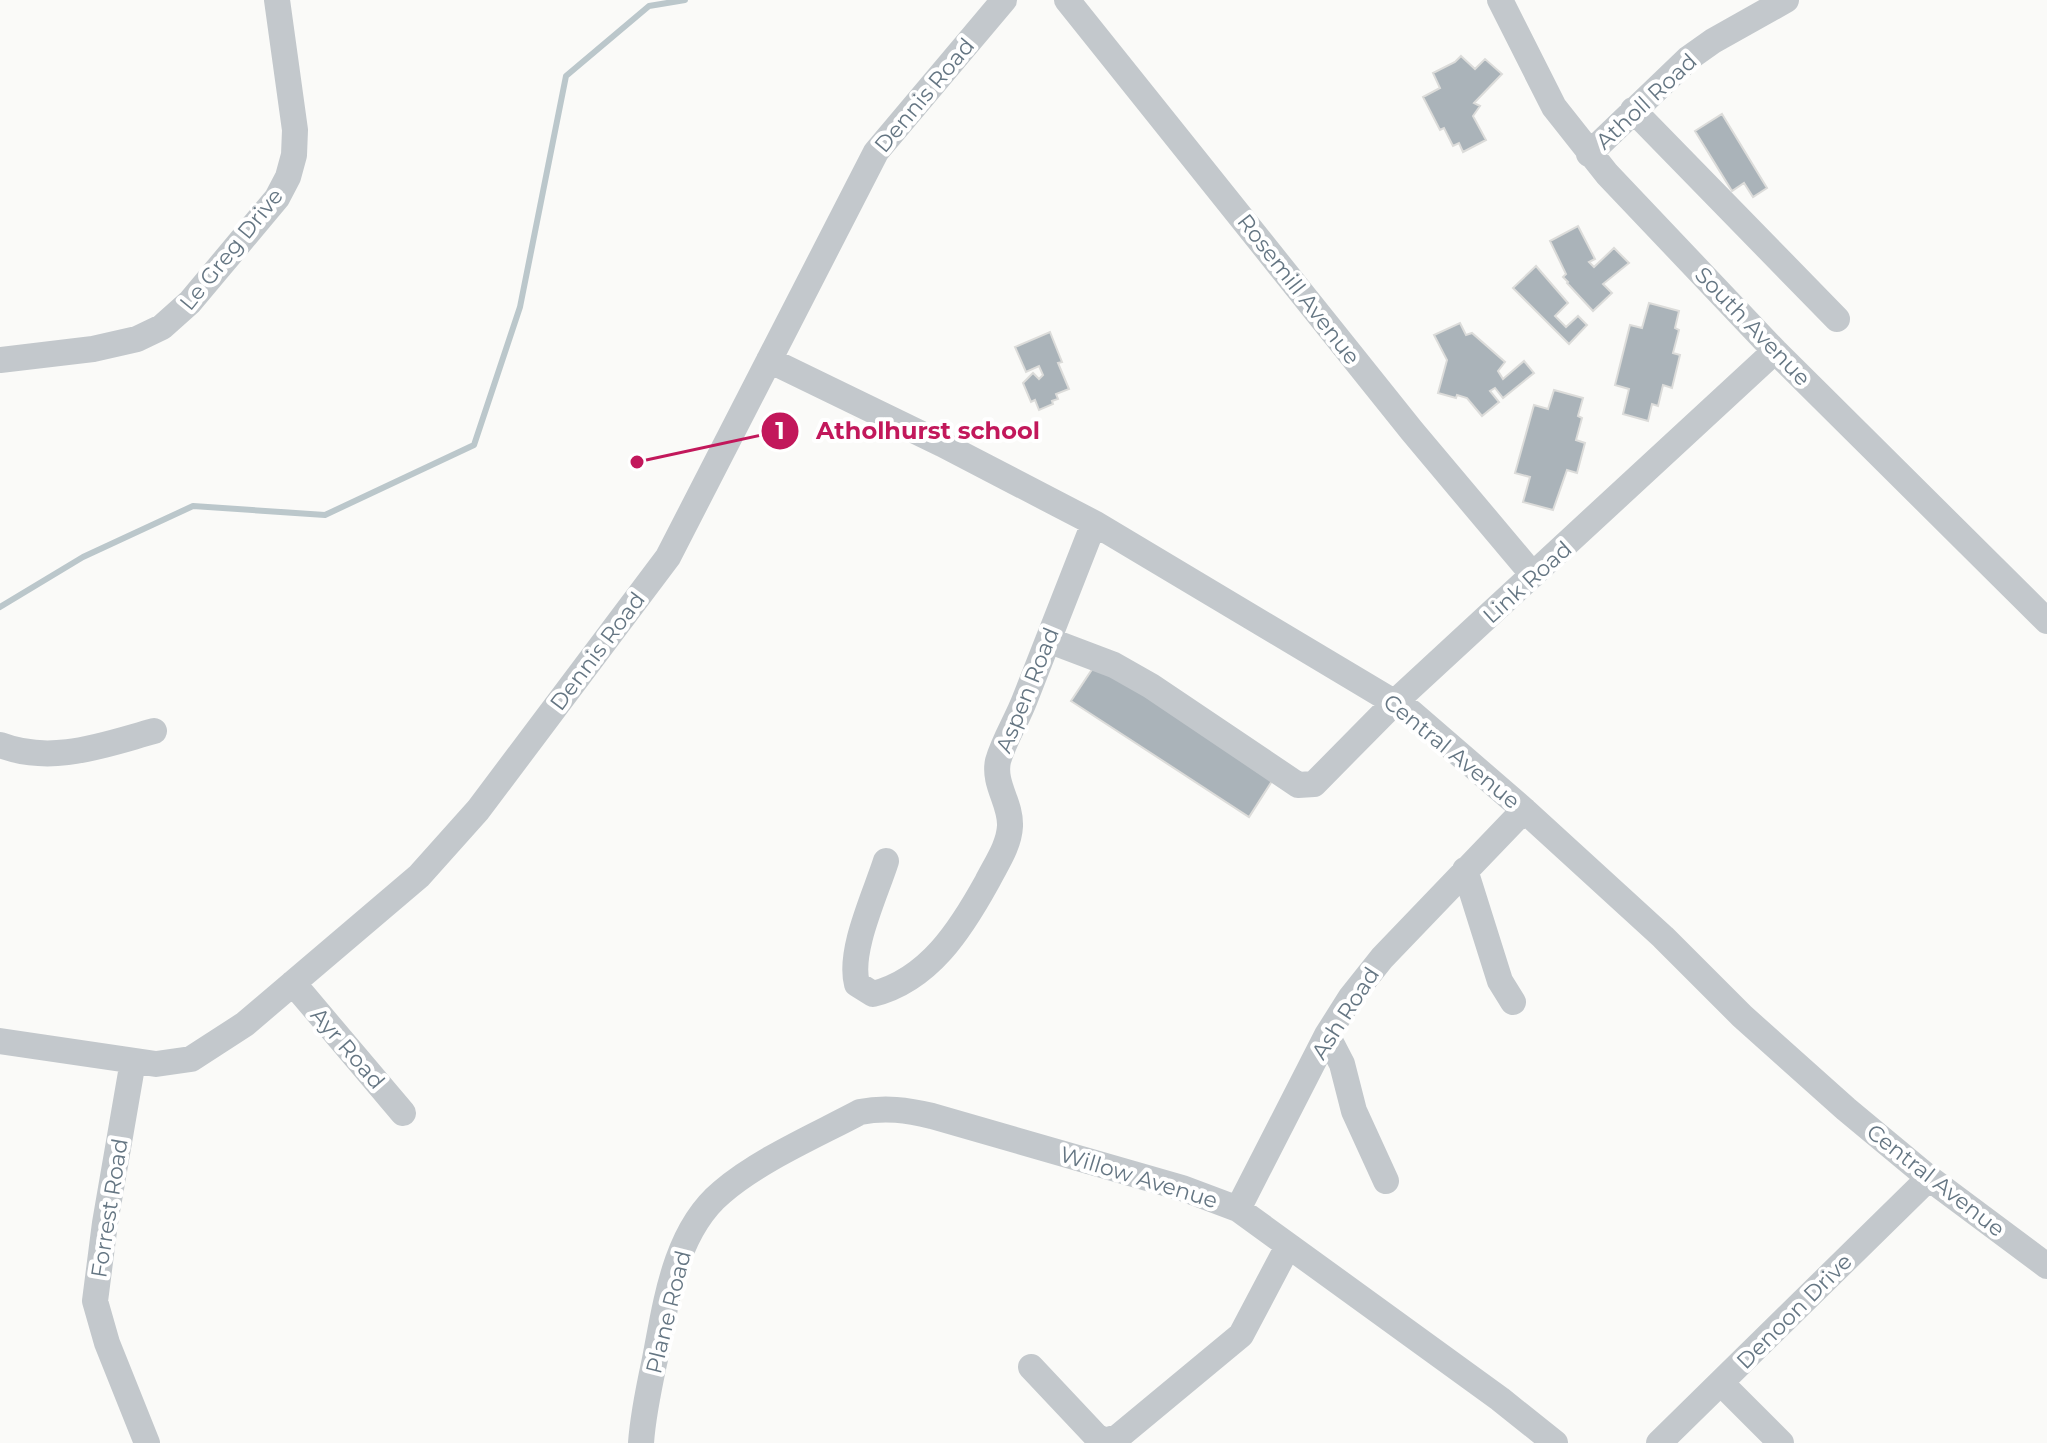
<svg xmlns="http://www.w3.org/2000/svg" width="2047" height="1443" viewBox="0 0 2047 1443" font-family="Montserrat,sans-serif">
  <rect width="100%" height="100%" fill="#fafaf8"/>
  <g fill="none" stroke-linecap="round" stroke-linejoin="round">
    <path stroke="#bbc7cb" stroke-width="6" d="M0 607 83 557 193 506 325 515 474 445 520 307 566 76 649 6 685 0"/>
  </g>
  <path fill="#aab3b9" stroke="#dcdcda" stroke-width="2" d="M1461 56 1475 69 1485 59 1502 74 1474 103 1480 106 1473 116 1486 140 1463 152 1459 143 1453 146 1444 128 1440 130 1423 97 1440 88 1433 73 1455 62Z
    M1722 114 1767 188 1753 197 1744 183 1732 191 1695 131Z
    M1578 226 1595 259 1589 262 1594 267 1614 248 1629 263 1603 284 1612 293 1593 311 1567 283 1568 282 1563 277 1566 274 1550 241Z
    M1536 266 1568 303 1555 316 1566 327 1578 316 1587 325 1569 344 1513 288Z
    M1649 303 1679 311 1675 328 1679 330 1673 353 1680 355 1672 388 1663 385 1658 406 1652 404 1648 421 1623 414 1629 389 1615 385 1630 325 1642 328Z
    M1460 323 1466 335 1472 333 1505 362 1498 371 1503 379 1524 361 1534 373 1503 398 1495 388 1490 391 1499 402 1482 416 1467 398 1457 395 1456 398 1438 393 1447 360 1434 335Z
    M1050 332 1062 362 1058 363 1069 389 1056 394 1058 399 1052 401 1053 404 1039 410 1035 400 1031 402 1023 383 1033 373 1039 379 1043 375 1039 366 1026 372 1015 347Z
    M1554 390 1583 398 1578 416 1582 418 1576 440 1585 443 1577 473 1567 470 1553 510 1523 502 1530 477 1515 473 1534 405 1548 409Z
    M1097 662 1274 778 1249 817 1071 701Z"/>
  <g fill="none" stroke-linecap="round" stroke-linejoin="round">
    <path stroke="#c3c8cc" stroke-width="26" d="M1067 0 1412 431 1533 575
      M1500 0 1554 107 1607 174 1775 351 2047 621
      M1633 110 1837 319
      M1589 154 1689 58 1713 41 1786 0
      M0 360 93 349 137 339 162 327 190 302 277 198 288 177 294 155 295 130 277 0
      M769 360 942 444 1094 523 1412 713 1524 810 1663 937 1742 1016 1846 1109 1929 1178 2047 1266
      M1048 640 1114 665 1151 686 1298 785 1314 784 1395 702 1775 351
      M0 745C52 765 103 745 154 731
      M886 861C876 893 848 951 857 984L873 994C929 980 961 929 987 882 996 864 1009 846 1010 826 1011 803 993 784 998 761 1004 740 1017 720 1025 699 1048 640 1071 582 1094 523
      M1465 870 1500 981 1513 1002
      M293 983 403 1113
      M1327 1035 1342 1064 1354 1111 1386 1181
      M0 1041 156 1064 191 1059 245 1024 419 876 478 810 668 557 876 152 1004 0
      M133 1061 105 1223 95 1301 107 1343 147 1443
      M1238 1209 1327 1035 1351 997 1382 958 1524 810
      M1031 1367 1095 1435 1104 1441 1118 1437 1241 1335 1288 1246
      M1721 1383 1781 1443
      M641 1443C643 1414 649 1387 655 1359 666 1302 675 1231 722 1192 759 1160 817 1135 860 1112 885 1107 907 1110 932 1116L1182 1188 1238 1209 1500 1399 1555 1443
      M1659 1443 1929 1178"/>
  </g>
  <g text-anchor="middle" stroke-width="8" stroke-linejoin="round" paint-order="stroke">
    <g font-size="22" fill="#657683" stroke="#fff">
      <text transform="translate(924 95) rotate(-50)" y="8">Dennis Road</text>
      <text transform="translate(1646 101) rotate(-43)" y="8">Atholl Road</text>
      <text transform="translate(231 249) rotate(-51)" y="8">Le Greg Drive</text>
      <text transform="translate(1299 289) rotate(52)" y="8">Rosemill Avenue</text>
      <text transform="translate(1753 326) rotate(46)" y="8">South Avenue</text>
      <text transform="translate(1527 582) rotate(-42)" y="8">Link Road</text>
      <text transform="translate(597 651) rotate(-53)" y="8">Dennis Road</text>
      <text transform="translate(1027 690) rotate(-68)" y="8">Aspen Road</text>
      <text transform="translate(1452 751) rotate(39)" y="8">Central Avenue</text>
      <text transform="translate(1345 1013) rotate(-57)" y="8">Ash Road</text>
      <text transform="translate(348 1048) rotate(49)" y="8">Ayr Road</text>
      <text transform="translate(1139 1177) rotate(17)" y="8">Willow Avenue</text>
      <text transform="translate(1936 1180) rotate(38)" y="8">Central Avenue</text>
      <text transform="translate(109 1208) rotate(-81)" y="8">Forrest Road</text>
      <text transform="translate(1794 1311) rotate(-45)" y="8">Denoon Drive</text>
      <text transform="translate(668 1312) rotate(-76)" y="8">Plane Road</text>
    </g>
  </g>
  <path fill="none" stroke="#c2185b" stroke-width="3" d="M637 462L780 431"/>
  <g fill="#c2185b" stroke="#fff" stroke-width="3">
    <circle cx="637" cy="462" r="8"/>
    <circle cx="780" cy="431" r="20"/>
  </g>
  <g font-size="24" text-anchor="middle" font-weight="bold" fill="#fff">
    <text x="780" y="439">1</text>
  </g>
  <g font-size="24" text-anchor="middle" font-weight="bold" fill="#c2185b" stroke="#fff" stroke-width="8" stroke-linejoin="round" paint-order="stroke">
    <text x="928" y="439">Atholhurst school</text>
  </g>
</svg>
